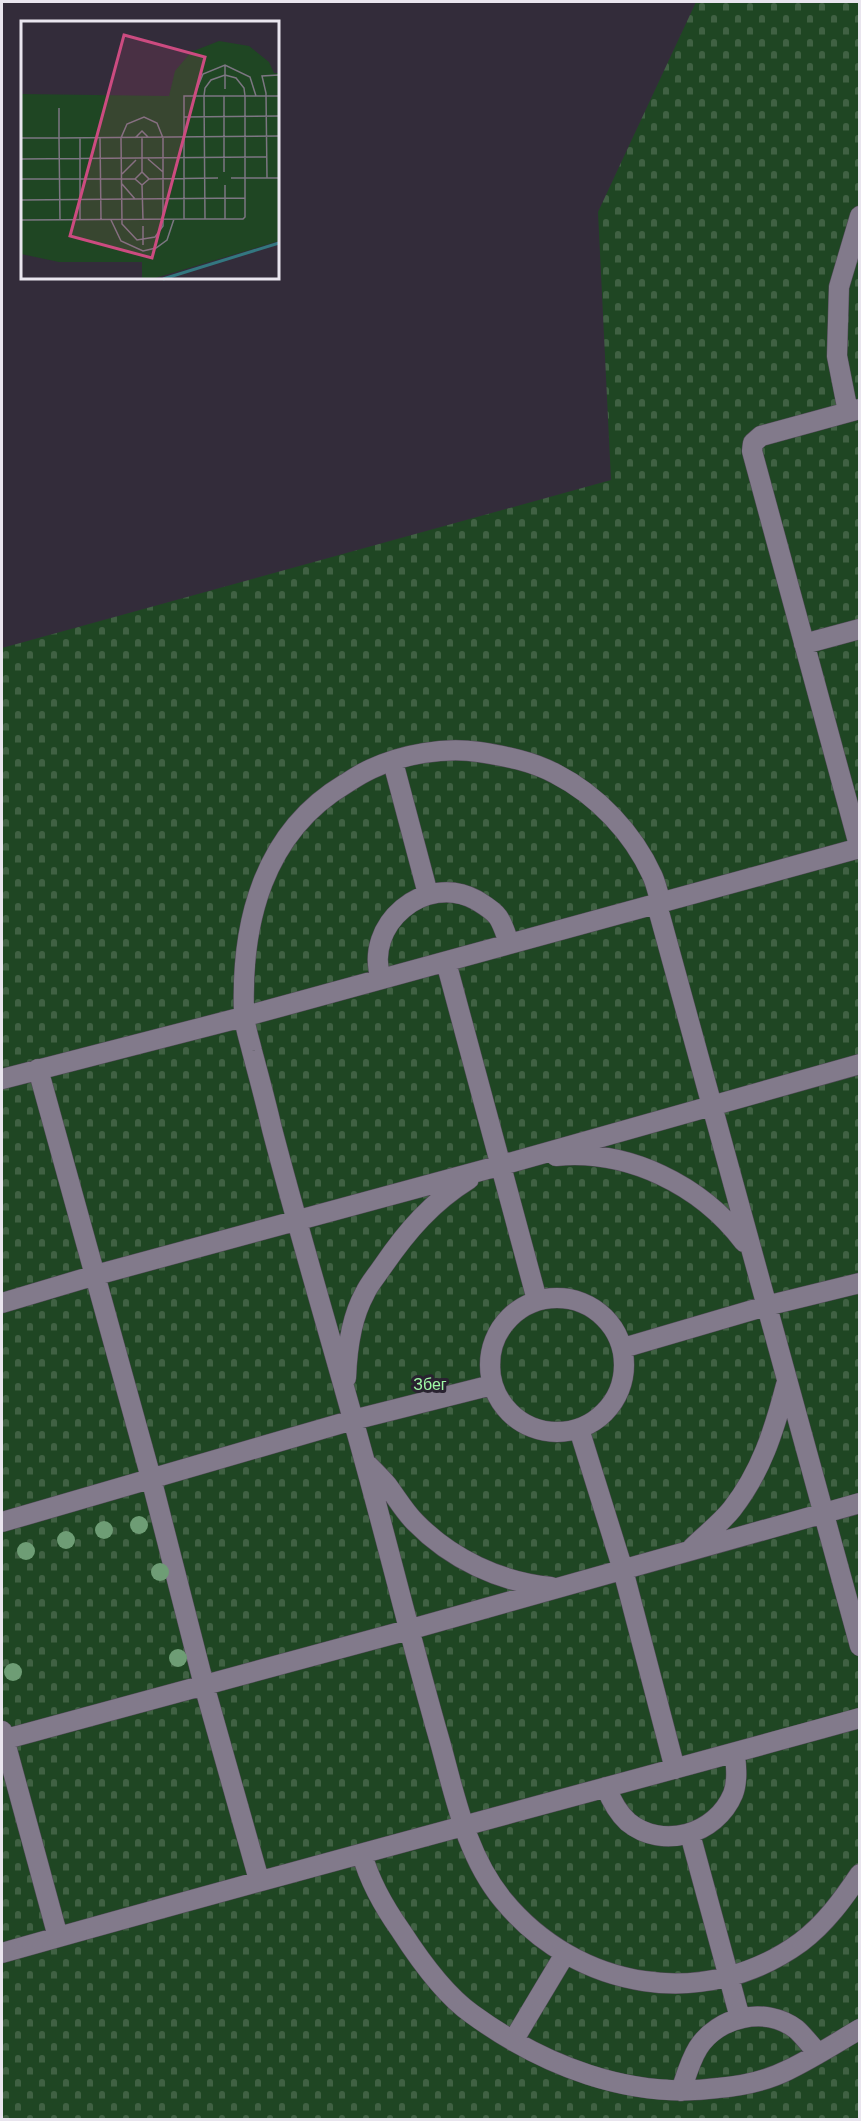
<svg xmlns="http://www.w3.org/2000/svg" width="861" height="2121" viewBox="0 0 861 2121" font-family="'Archivo Narrow',sans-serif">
  <defs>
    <pattern id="cemetery-stones" width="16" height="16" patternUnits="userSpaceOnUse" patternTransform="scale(1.5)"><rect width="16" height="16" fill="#1f4623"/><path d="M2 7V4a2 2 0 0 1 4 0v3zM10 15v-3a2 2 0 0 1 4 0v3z" fill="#406143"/></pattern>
  </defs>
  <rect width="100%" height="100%" fill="#332c3a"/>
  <path fill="url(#cemetery-stones)" d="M696 2H859V2119L2 2120V648L611 480 598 212Z"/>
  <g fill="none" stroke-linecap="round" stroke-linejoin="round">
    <defs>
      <path id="service" d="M860 409 761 436 753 443 752 451 860 849
        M848 412 837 356 839 287 860 216
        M804 644 860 629
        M393 762 428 894
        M661 903C658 894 656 883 652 875 633 833 597 795 556 774 532 761 505 756 479 752 444 747 403 754 371 769 362 773 353 779 345 784 263 833 241 923 244 1012 244 1025 249 1038 252 1051 259 1077 266 1103 272 1129 301 1240 334 1349 364 1459 390 1553 413 1648 440 1742 455 1796 466 1855 503 1900 577 1990 705 2012 801 1942 826 1923 843 1899 860 1874
        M657 905 860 1646
        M446 962 537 1300
        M381 979C363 925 425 872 476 900 484 905 493 910 498 917 503 924 506 935 509 943
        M38 1069 151 1478 204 1685 259 1880
        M2 1079 243 1017 860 848
        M556 1156C628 1149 701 1185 744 1242
        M490 1365a67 67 0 1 1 134 0a67 67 0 1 1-134 0Z
        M2 1303 96 1275 502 1165 860 1064
        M623 1348 766 1306 860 1283
        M346 1378C347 1350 351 1318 365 1293 369 1284 377 1275 383 1266 407 1231 432 1202 469 1179
        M579 1429 623 1570 675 1769
        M368 1465C374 1471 381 1478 387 1485 396 1497 404 1511 415 1522 451 1559 500 1582 551 1587
        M2 1522 353 1420 492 1385
        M692 1548C705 1535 721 1523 732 1509 761 1472 774 1431 786 1385
        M2 1731 58 1937
        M2 1740 408 1630 860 1503
        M606 1787C611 1800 617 1812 628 1822 662 1850 716 1835 733 1794 738 1781 736 1766 735 1753
        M690 1834 740 2018
        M362 1854C370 1883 384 1907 401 1931 419 1959 445 1995 472 2014 542 2065 630 2100 718 2088 741 2086 768 2080 788 2070 813 2058 836 2043 860 2029
        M2 1953C287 1872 574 1797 860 1718
        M513 2041 565 1954
        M681 2091C686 2076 690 2061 698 2048 718 2016 766 2006 796 2029 804 2036 811 2046 818 2053"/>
    </defs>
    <use href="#service" stroke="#504a56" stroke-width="21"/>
    <use href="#service" stroke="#827a8b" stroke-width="20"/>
  </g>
  <g fill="#6e9d75">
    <circle cx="139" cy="1525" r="9"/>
    <circle cx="104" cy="1530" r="9"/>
    <circle cx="66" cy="1540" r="9"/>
    <circle cx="26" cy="1551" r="9"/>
    <circle cx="160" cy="1572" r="9"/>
    <circle cx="178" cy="1658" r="9"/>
    <circle cx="13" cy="1672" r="9"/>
  </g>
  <g text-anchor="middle" stroke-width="6" stroke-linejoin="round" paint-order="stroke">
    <g font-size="16" fill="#9ffaa5" stroke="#292230">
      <text x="430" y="1390">Збег</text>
    </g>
  </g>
  <g transform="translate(21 21)">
    <rect width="258" height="258" fill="#332c3a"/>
    <path d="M198 20 228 25 248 41 253 52H258V220L131 258H121V241H38L0 233V73L148 75 154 50 170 31Z" fill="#1f4623"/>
    <path fill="none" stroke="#337780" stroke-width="3" d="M142 258 258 222"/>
    <path fill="none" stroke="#7c7682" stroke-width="1.5" d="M204 68V44M173 75 182 53 204 44 229 56 235 75M163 96 258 95M79 116 80 199M0 117H38V87M59 117V199M114 117 121 110 127 116M121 117V151M142 117V205L134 216 116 219 101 203 100 117 106 103 123 96 136 102 142 117M0 138 245 136M127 138 142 151M203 151V75M101 153 115 139M210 157H258M246 157 245 72 241 55 258 54M0 158H114L121 164 128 158 121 151 114 158M128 158 197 157M101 163 114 178M121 164 122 199M0 179 224 177M184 198 183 75 184 67 190 59 204 54 215 57 223 67 224 75V196L222 198H163V75H258M204 198V164M0 199 163 198M39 199 38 117 258 115M90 199 100 220 122 230 135 227 146 219 153 198M122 205V224"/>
    <path fill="#cc4b80" fill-opacity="0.15" stroke="#cc4b80" stroke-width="3" d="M103 14 184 36 131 237 49 215Z"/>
    <rect width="258" height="258" fill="none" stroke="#e9e5ee" stroke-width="3"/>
  </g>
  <rect width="861" height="2121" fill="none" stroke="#e9e5ee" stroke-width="6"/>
</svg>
